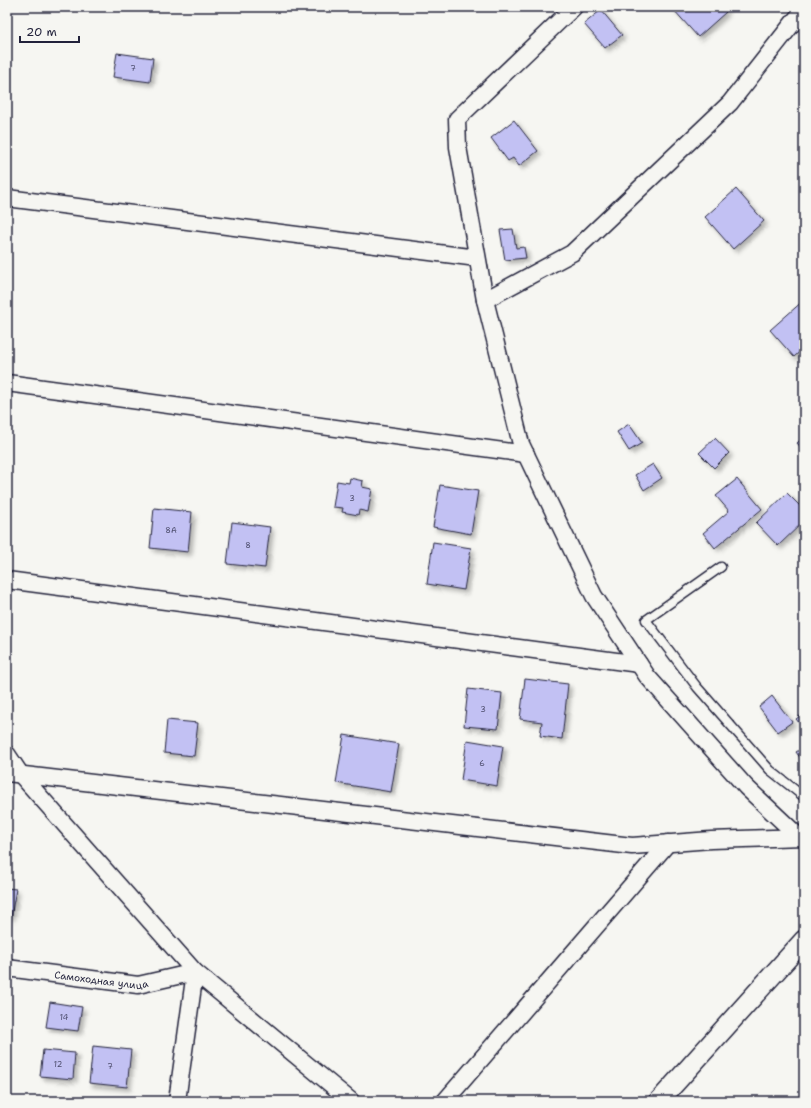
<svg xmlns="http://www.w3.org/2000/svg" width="811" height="1108" font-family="'Shantell Sans',sans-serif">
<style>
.building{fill:#c2c1f3;stroke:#22223b;filter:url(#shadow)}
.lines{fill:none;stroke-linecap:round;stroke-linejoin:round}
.service-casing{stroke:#22223b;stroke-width:11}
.minor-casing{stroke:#22223b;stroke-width:19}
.tertiary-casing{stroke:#22223b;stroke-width:22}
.service{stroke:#f6f6f2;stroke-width:8}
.minor{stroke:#f6f6f2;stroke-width:16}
.tertiary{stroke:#f6f6f2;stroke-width:19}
.labels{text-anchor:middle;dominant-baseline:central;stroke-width:3;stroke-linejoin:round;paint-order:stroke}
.number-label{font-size:8px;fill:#4a4a69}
.street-label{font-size:10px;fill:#22223b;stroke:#f6f6f2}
</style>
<defs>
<filter id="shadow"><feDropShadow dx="3.5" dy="3.5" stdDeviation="2" flood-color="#0004"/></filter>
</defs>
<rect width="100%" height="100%" fill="#f6f6f2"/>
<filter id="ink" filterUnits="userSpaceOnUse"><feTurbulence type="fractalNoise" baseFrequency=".025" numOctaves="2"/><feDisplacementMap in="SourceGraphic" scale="8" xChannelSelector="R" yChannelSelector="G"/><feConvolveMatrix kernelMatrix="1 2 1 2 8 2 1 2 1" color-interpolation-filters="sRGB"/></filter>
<g filter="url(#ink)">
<!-- building -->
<path class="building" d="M675,7h47l4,5 -28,25 -25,-28z
M601,10l21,25 -17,13 -21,-24z
M117,53l36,5 -3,24 -37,-5z
M514,120l24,31 -19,15 -6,-8 -5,3 -17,-23z
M736,189l28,32 -31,28 -28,-32z
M513,229l3,19 8,-1 2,11 -21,2 -5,-30z
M804,300v48l-10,9 -24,-27z
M629,424l13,19 -13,8 -12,-19z
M804,437v14l-7,-8z
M715,438l14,15 -15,15 -15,-15z
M653,464l9,14 -18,12 -9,-15z
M350,478l13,3 -1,6 10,2 -4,23 -9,-2 -1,5 -16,-3 1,-4 -10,-1 4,-26 12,2z
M737,479l25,30 -47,39 -12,-15 26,-22 -13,-15z
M440,485l38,6 -7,43 -38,-7z
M787,493l17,17v11l-26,25 -22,-23z
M154,508l38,4 -4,40 -38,-4z
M232,522l38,5 -5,41 -38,-4z
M433,542l38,6 -7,42 -37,-6z
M525,679l43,5 -6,55 -22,-3 2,-14 -22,-3z
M468,689l34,4 -4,36 -34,-3z
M772,696l20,26 -14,10 -19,-25z
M804,713v16l-8,-10z
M167,720l31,3 -4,33 -30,-3z
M344,735l55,9 -8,48 -55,-9z
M467,740l36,6 -6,40 -36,-6z
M804,747v16l-8,-11z
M7,888l9,1 -5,28 -4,-1z
M50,1002l32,5 -4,24 -32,-4z
M93,1046l38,4 -4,37 -38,-4z
M43,1050l32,3 -2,26 -33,-3z"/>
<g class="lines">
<defs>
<path id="service" d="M721,567l-75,53 51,67 73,83 34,27"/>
<g id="minor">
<path d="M574,7l-117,112 1,28 27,153 36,144 73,152 53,80 99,111 53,50"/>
<path d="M7,198l470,60"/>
<path d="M485,300l87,-47 158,-150 74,-94"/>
<path d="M7,383l519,71"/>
<path d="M7,580l632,84"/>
<path d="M7,754l14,21 174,197 156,129"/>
<path d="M7,773l625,73 79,-6 93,-3"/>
<path id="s1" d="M7,968l131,17 57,-13 -18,129"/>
<path d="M445,1101l223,-258"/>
</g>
<path id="tertiary" d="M659,1101l145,-161"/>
</defs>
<!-- service casing -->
<use href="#service" class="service-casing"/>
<!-- minor casing -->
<use href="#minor" class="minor-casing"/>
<!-- tertiary casing -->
<use href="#tertiary" class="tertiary-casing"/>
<!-- service -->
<use href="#service" class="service"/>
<!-- minor -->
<use href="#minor" class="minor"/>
<!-- tertiary -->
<use href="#tertiary" class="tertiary"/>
</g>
</g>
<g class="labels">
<!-- number labels -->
<g class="number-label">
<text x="133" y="68">7</text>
<text x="352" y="498">3</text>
<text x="171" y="530">8А</text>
<text x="248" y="545">8</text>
<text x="483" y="709">3</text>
<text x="482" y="763">6</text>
<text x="64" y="1017">14</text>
<text x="58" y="1064">12</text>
<text x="110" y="1066">7</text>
</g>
<!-- street labels -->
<g class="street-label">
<text stroke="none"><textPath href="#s1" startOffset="95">Самоходная улица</textPath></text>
</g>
</g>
<!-- margin -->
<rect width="811" height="1108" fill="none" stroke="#f6f6f2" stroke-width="24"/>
<rect x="12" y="12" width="787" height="1084" fill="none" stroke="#22223b" stroke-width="1.5" filter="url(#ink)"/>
<!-- scale -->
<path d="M20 36v6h59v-6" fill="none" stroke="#22223b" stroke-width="2"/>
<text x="26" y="36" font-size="12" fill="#22223b" stroke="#f6f6f2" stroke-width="3" paint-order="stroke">20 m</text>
</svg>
